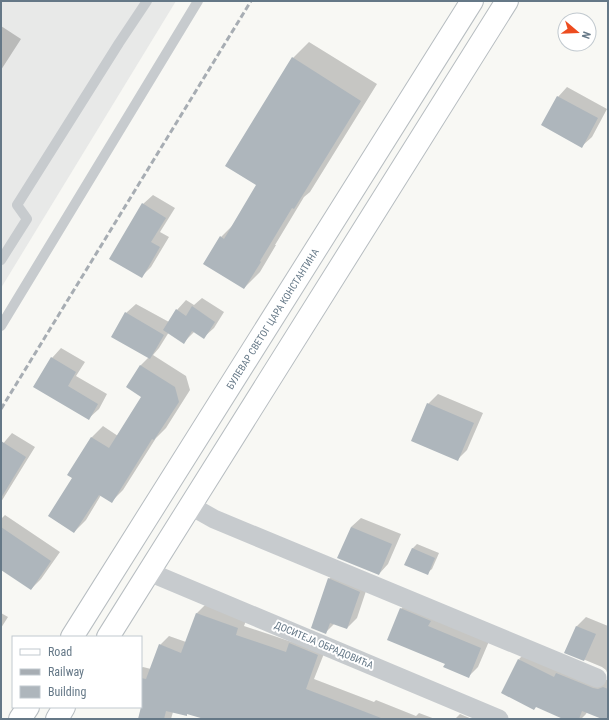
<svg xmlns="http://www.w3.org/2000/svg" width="609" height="720" font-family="'Roboto Condensed',sans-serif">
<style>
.built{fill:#e8e9e8}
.shadow{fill:#0003}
.building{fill:#aeb6bc}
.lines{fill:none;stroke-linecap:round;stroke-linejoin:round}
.secondary-casing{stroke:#b7bdc1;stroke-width:24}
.service{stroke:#c7cbce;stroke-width:10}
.minor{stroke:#c7cbce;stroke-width:19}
.secondary{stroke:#fff;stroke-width:22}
.rail{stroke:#a7adb3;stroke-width:3;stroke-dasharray:6 3;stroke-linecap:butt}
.labels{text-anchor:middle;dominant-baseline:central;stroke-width:4;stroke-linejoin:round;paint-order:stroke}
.street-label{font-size:10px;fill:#657887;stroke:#fff}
</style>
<rect width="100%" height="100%" fill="#f8f8f4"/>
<!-- built -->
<path class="built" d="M1,1h175l-175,287z"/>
<!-- shadow -->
<path class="shadow" d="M1,26l20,13 -20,31z
M309,42l68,42 -67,108 -6,5 -29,48h1l-16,27 -16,16 -23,-51 13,-13 24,-39 35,-127z
M567,87l40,22 -15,28 -10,9 -24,-49z
M153,195l22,13 -15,24 9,5 -18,30 -10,10 2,-73z
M202,298l22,14 -10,16 -10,9 -9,-6 -11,11 -15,-10 -10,16 -6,7 33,21 4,14 -24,38 -10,10 -33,52 -12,12 -10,-7 -15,25 -12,12 -1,-54 -5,-3 24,-38 11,-11 15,10 25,-39 -16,-10 14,-22 8,-8 -23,-44 10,-9 33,18 8,-12 9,-10 8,5z
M61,348l24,14 -9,14 31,18 -8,15 -10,9 -54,-32 17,-28z
M438,394l45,19 -16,37 -10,10 -29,-56z
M12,433l23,14 -34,55v-56z
M5,515l55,37 -19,27 -10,10 -30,-21v-49z
M361,518l40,16 -13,30 -9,10 -28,-47z
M417,544l22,9 -7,16 -5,4 -15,-24z
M338,569l31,13 -12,36 -10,10 -12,-5 -10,10 4,-54z
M410,599l80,40 -12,28 -10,10 -22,-14 -45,-54z
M206,604l41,14 -3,8 48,16 35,4 -13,33 60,23 2,-2 40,16 3,-3 16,6h-227l-20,-6 -2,2 -13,-3 -2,7h-32l4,-16 -2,-1v-34l2,-1 8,2 9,-24 9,-9 17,6 11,-29z
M1,613l7,4 -7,11z
M586,617l22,9v49l-2,-5 -4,-3 -36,-15 11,-26z
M528,650l74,29 6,1v39h-3l-18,-7 -1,2 -5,5h-15l-47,-60z
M460,714l12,5h-17z"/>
<!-- building -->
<path class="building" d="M292,57l69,44 -67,108 -2,-1 -32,53 1,1 -17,27 -41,-25 17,-28 4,3 32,-54 -31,-19z
M557,96l41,22 -16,30 -41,-23z
M142,203l24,15 -15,24 9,5 -18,31 -33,-19z
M192,306l23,16 -11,17 -12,-8 -8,13 -21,-14 13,-21 10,7z
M125,312l39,23 -14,24 -39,-22z
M51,357l25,15 -8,14 30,18 -9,16 -56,-33z
M140,365l35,22 4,15 -25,38 -2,-1 -40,64 -13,-8 -25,38 -26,-17 24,-38 -5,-3 24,-38 18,11 32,-51 -15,-10z
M427,403l47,20 -16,38 -47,-20z
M1,441l25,16 -25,41z
M1,527l50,34 -20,29 -30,-20z
M351,527l41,17 -13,31 -42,-17z
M412,548l23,10 -7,17 -24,-10z
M328,578l32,14 -13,37 -17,-6 -4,11 -15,-6z
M400,608l31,13 -3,5 53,22 -12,30 -26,-11 2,-3 -58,-24z
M196,613l42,15 -2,7 50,17 3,-9 29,12 -12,34 75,29 -1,1h-176l-17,-5v2l-21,-5 -2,8h-26l3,-12v-29l5,1 13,-35 22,9z
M576,626l20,8 -12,27 -20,-8z
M518,659l36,18 2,-4 37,15 5,1 5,-2 5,2v30h-6l-20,-8 -3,8h-16l-27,-12 -2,3 -33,-17z"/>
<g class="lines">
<defs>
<g id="secondary">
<path id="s1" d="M72,637l400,-636"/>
<path d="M108,637l399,-636"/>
<path d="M20,719l8,-12"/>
<path d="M57,719l7,-12"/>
</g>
</defs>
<!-- secondary casing -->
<use href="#secondary" class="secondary-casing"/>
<!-- service -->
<path class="service" d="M1,260l26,-41 -10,-14 102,-162 28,-42
M1,326l197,-325"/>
<!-- minor -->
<path class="minor" d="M191,506l23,13 383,159
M149,572l350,147"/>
<!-- secondary -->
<use href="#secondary" class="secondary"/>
<!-- rail -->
<path class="rail" d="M1,409l250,-408"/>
</g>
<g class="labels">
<!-- street labels -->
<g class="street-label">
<text stroke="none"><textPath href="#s1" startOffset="376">БУЛЕВАР СВЕТОГ ЦАРА КОНСТАНТИНА</textPath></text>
<text transform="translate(324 645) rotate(23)">ДОСИТЕЈА ОБРАДОВИЋА</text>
</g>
</g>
<!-- border -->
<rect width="609" height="720" fill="none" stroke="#657887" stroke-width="4"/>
<!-- legend -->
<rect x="12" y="636" width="130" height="72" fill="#ffffff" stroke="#c1c9cf"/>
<rect x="20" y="649" width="20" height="6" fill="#ffffff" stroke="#c1c9cf"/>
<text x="48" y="656" font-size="12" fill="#657887">Road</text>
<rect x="20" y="669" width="20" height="6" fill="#a7adb3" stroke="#c1c9cf"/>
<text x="48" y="676" font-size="12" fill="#657887">Railway</text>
<rect x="20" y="686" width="20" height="12" fill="#aeb6bc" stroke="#c1c9cf"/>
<text x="48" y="696" font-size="12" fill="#657887">Building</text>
<!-- north arrow -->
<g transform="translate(577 32) rotate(109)"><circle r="19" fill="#ffffff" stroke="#c1c9cf"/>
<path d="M0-3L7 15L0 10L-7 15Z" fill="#ed4c1f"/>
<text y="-6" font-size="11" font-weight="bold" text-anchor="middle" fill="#657887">N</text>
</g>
</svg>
